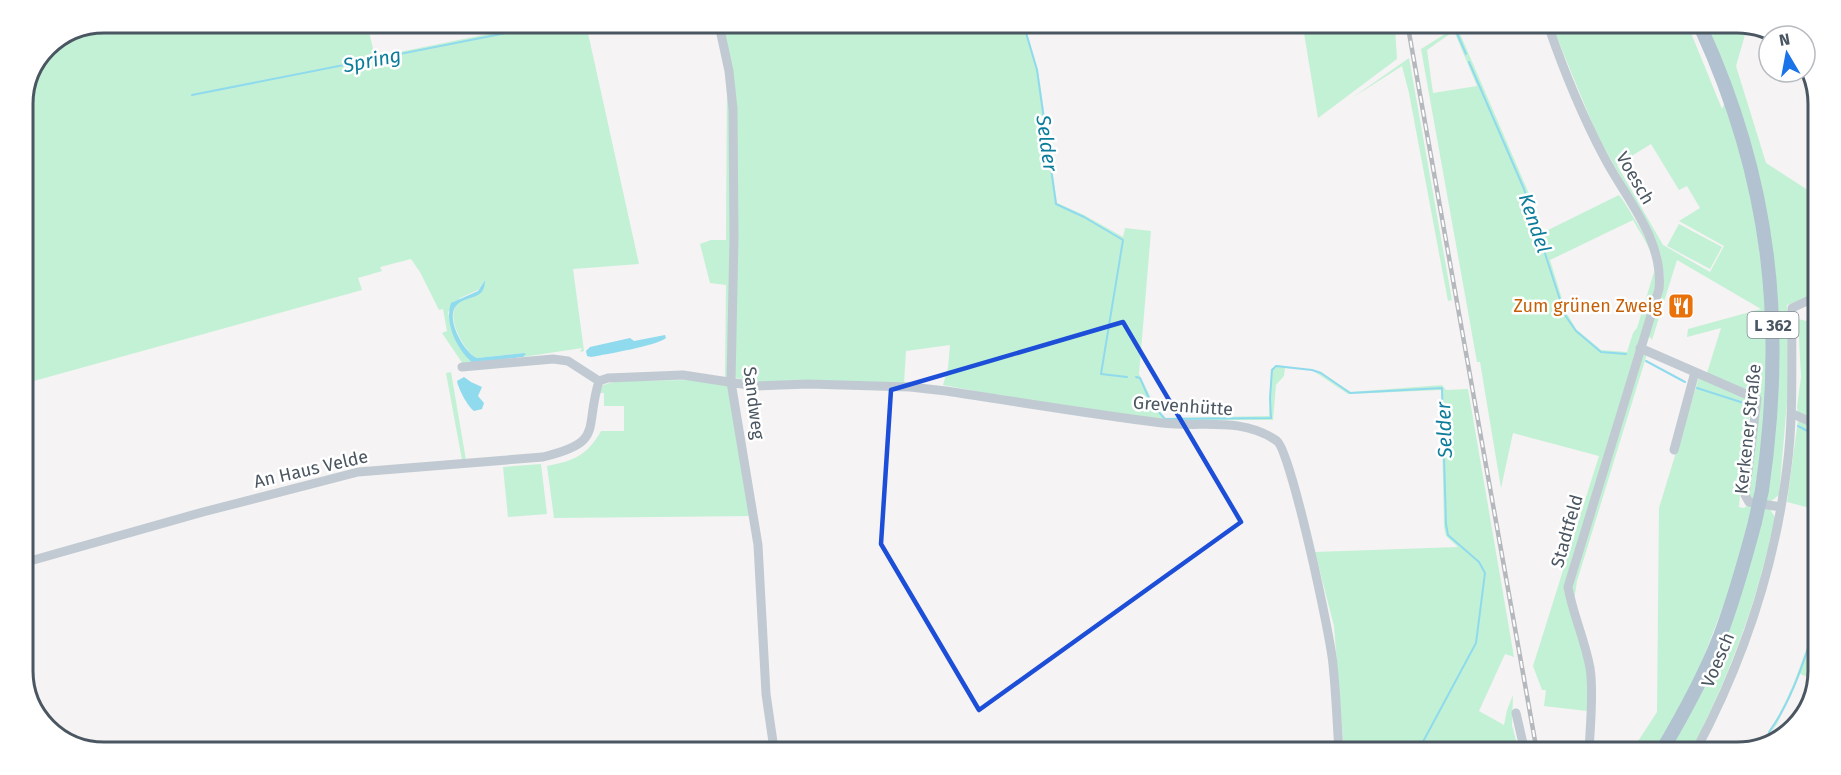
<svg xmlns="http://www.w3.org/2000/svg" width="1841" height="775" font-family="'Fira Sans',sans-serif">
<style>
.green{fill:#c3f1d5;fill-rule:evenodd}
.water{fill:#90daee}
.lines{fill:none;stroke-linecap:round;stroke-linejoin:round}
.stream{stroke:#90daee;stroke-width:2}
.street{stroke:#c1cad2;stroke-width:9}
.primary{stroke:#b3c2d1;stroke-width:14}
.rail-casing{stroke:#b5b8bd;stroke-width:4.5}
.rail{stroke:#fff;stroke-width:2;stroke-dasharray:7;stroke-linecap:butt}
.primary-bridge{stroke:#b3c2d1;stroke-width:14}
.marked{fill:none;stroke:#1d4ed8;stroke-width:4.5;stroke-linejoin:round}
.labels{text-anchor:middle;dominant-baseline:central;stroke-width:5;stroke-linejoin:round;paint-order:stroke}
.shield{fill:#fff;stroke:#808990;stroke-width:1.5}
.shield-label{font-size:16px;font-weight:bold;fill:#4a5661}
.street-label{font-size:18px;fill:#4a5661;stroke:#fff}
.food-label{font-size:18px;fill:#c56008;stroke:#fff;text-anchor:end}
.water-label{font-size:20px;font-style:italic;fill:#0c7c9b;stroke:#fff}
.rim{fill:none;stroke:#4a5661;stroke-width:3}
</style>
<rect width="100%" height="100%" fill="#f5f3f3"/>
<!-- green -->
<path class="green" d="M104,23h263l8,34 162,-33h49l53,240 -66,5 11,82 -4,1 2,-4 -59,9 2,-2 -1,-2 -47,5c-12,-5 -31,-40 -21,-52 10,-13 27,-4 29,-26l-7,10 -18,8 -12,14c4,21 12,34 25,51l-10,1 -21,-31 5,-2 -4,-22 -4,1 -19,-38 -9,-13 -31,8 2,4 -24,7 4,12 -339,94v-270h4l-3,-17 23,-51z
M721,25l304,1 13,44 19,133 27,12 39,22 2,-9 26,3 -12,143 18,36 8,8 104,-2 2,-47 6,-4 41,6 33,21 91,-7 4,5 22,-1 46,268 -9,-3 -26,57 25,14 3,-15 6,-15 -1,30 7,27 -175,-1 -10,-125 -19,-74 143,-5 -12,-11 -2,-9 -3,-137 -93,4 -36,-24 -27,-2 -1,8 -8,9 -3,35h-105l-115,-15 -110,-20 5,-17 2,-23 -44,6 -2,32 -152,-1 -18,-5 3,-192z
M1303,27h92l2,32 -79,59z
M1553,28h136l33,81 4,-9 26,98 16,115 -4,115 -11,76 -21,79 -31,81 -26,53 -19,35h-25l26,-40 2,-204 40,-131 53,23 -10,69 -3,38 5,1 7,-5 1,-5 -5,-7 13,-80v-14l-53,-24 14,-45 -34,9 1,-8 73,-20 -84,-49 -25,80 -4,-5 14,-47 2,-12 -4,-23 -9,-22 -54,-96zM1651,144l28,46 8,-4 13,22 -21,13 45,25 -14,26 -47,-27 -46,-80z
M1709,28h14l9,6 9,-6h6l-11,38 30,97 51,33 -1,98 -29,11 1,85 -9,105 -9,7 -2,4 7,11c-17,84 -46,159 -84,235h-25l74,-164 38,-238 -47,-265z
M1453,29h5l72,167 12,37 77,-38c5,6 9,13 13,20 17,26 24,42 23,73l-88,289 20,95v39l-43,-5 2,-16h-4l-9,-24 66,-210 -86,-23 -12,55 -21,-126h-3l-56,-313zM1454,31l23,55 -44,7 -6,-43zM1633,220c9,16 22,33 21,52l-17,56 -4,5 -6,19 -26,-2 -25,-21 -10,-17 -16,-52z
M1409,58l43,242 -4,1 -39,-208 -7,-27 -50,32z
M727,81l5,58 -3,237 -4,2 1,-93 -16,-2 -10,-39 11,-4h15z
M1679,224l43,23 -12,22 -43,-23z
M1798,319l18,4 -1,97 -17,-7 -1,-6 4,-30z
M1647,354l-70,227 -3,20 -3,-9 70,-237z
M451,372l15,88h-4l-16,-87z
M688,380l40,5 25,131 -199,2 -7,-52c26,-5 40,-10 54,-35h23v-25h-20v-13h-5l4,-8 14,-4z
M1798,420l17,8 -1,81 -27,-7z
M541,464l6,50 -39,3 -5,-50z
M1813,630v49l-13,-5 -23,50 -7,9 -2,-1c21,-30 33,-68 45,-102z"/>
<!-- water -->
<path class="water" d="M485,280c0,22 -19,14 -29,26 -11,12 8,47 21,52l47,-5 2,1 -3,3 -50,6c-16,-13 -29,-40 -22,-60l27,-12z
M665,335l1,3c-10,8 -59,16 -75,19l-4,-1 -1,-5 4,-4 40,-9 4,3z
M464,377l7,5 11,5 -4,9 6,7 -2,6 -8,2c-6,-4 -16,-23 -17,-30z"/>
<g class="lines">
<!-- stream -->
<path class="stream" d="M1024,26l13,44 19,134 28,13 39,23 -22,134 26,3
M1456,31l10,23
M1469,62l55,127 41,126 11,16 25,21 25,2
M192,95l360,-71
M1646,361l39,21
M1136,377l4,1 11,25 14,16 106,-1 -1,-20 2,-28 4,-4 36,4 9,3 29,20 92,-5 4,136 2,11 31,27 6,11 -9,70 -58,108
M1697,388l53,17
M1798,426l17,9
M1769,732c21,-28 33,-66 44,-98"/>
<!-- street -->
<path class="street" d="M719,25l10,46 4,38 1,130 -3,143 27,163 8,149 8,55
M1549,28c15,43 33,87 54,127 22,43 61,84 56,134l-91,298c5,28 17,53 22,81 4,24 0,59 -1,84
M1640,348l117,51 -12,96 4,7 32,5
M462,367l91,-8 15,2 31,20
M1791,413l24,11
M1674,450l21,-78
M23,563l180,-51 155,-40 185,-15c62,-15 41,-27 56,-76l9,-3 75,-3 72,11 53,-2 102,3 36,4c72,11 144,23 216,32 40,5 79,-7 115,18 14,11 54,196 56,224 3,28 4,57 6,86
M1516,713l9,39
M1695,752c47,-88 80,-186 92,-285 7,-52 4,-107 5,-159l24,-11"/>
<!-- primary -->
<path class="primary" d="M1701,28c70,153 85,297 61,462
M1661,752c22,-37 43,-75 59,-116 14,-37 25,-76 35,-114"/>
<defs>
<path id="rail" d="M1408,27l129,725"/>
</defs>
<!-- rail casing -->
<use href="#rail" class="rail-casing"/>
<!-- rail -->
<use href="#rail" class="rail"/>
<!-- primary-bridge -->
<path class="primary-bridge" d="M1755,522l7,-32"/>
</g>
<!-- marked area -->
<path class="marked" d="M1123,322l118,200 -262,188 -98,-166 10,-154z"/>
<!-- icons -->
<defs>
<symbol id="restaurant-square" viewBox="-11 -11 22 22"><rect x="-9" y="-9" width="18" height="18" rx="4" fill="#e8710a" stroke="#fff"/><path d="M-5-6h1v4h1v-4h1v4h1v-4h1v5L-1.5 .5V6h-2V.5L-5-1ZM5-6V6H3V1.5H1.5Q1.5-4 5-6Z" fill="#fff"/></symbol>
</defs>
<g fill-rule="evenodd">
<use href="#restaurant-square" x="1666" y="291" width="30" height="30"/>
</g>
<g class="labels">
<!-- shield labels -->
<rect class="shield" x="1747.5" y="312" width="51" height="26" rx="4.5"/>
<g class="shield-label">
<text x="1773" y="325">L 362</text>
</g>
<!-- street labels -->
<g class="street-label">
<text transform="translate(1635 178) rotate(60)">Voesch</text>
<text transform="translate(754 403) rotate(83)">Sandweg</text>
<text transform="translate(1183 406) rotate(4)">Grevenhütte</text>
<text transform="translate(1748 429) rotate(-84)">Kerkener Straße</text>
<text transform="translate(311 469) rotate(-13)">An Haus Velde</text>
<text transform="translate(1567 531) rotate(-74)">Stadtfeld</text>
<text transform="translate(1718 660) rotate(-67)">Voesch</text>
</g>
<!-- food labels -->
<g class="food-label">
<text x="1662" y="306">Zum grünen Zweig</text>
</g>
<!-- water labels -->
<g class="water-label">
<text transform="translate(372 60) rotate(-11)">Spring</text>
<text transform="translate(1047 143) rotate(82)">Selder</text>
<text transform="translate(1535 223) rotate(71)">Kendel</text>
<text transform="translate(1444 430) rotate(-92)">Selder</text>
</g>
</g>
<!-- crop -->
<path d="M0 0H1841V775H0ZM104 33H1737A71 71 0 0 1 1808 104V671A71 71 0 0 1 1737 742H104A71 71 0 0 1 33 671V104A71 71 0 0 1 104 33Z" fill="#fff" fill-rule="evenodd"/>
<path class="rim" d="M104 33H1737A71 71 0 0 1 1808 104V671A71 71 0 0 1 1737 742H104A71 71 0 0 1 33 671V104A71 71 0 0 1 104 33Z"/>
<!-- north arrow -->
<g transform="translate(1787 54) rotate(350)"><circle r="28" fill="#ffffff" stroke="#b7bbc0" stroke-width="1.5"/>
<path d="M0-4.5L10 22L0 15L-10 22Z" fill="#1a73e8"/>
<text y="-9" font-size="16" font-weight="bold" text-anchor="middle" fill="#4a5661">N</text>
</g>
</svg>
